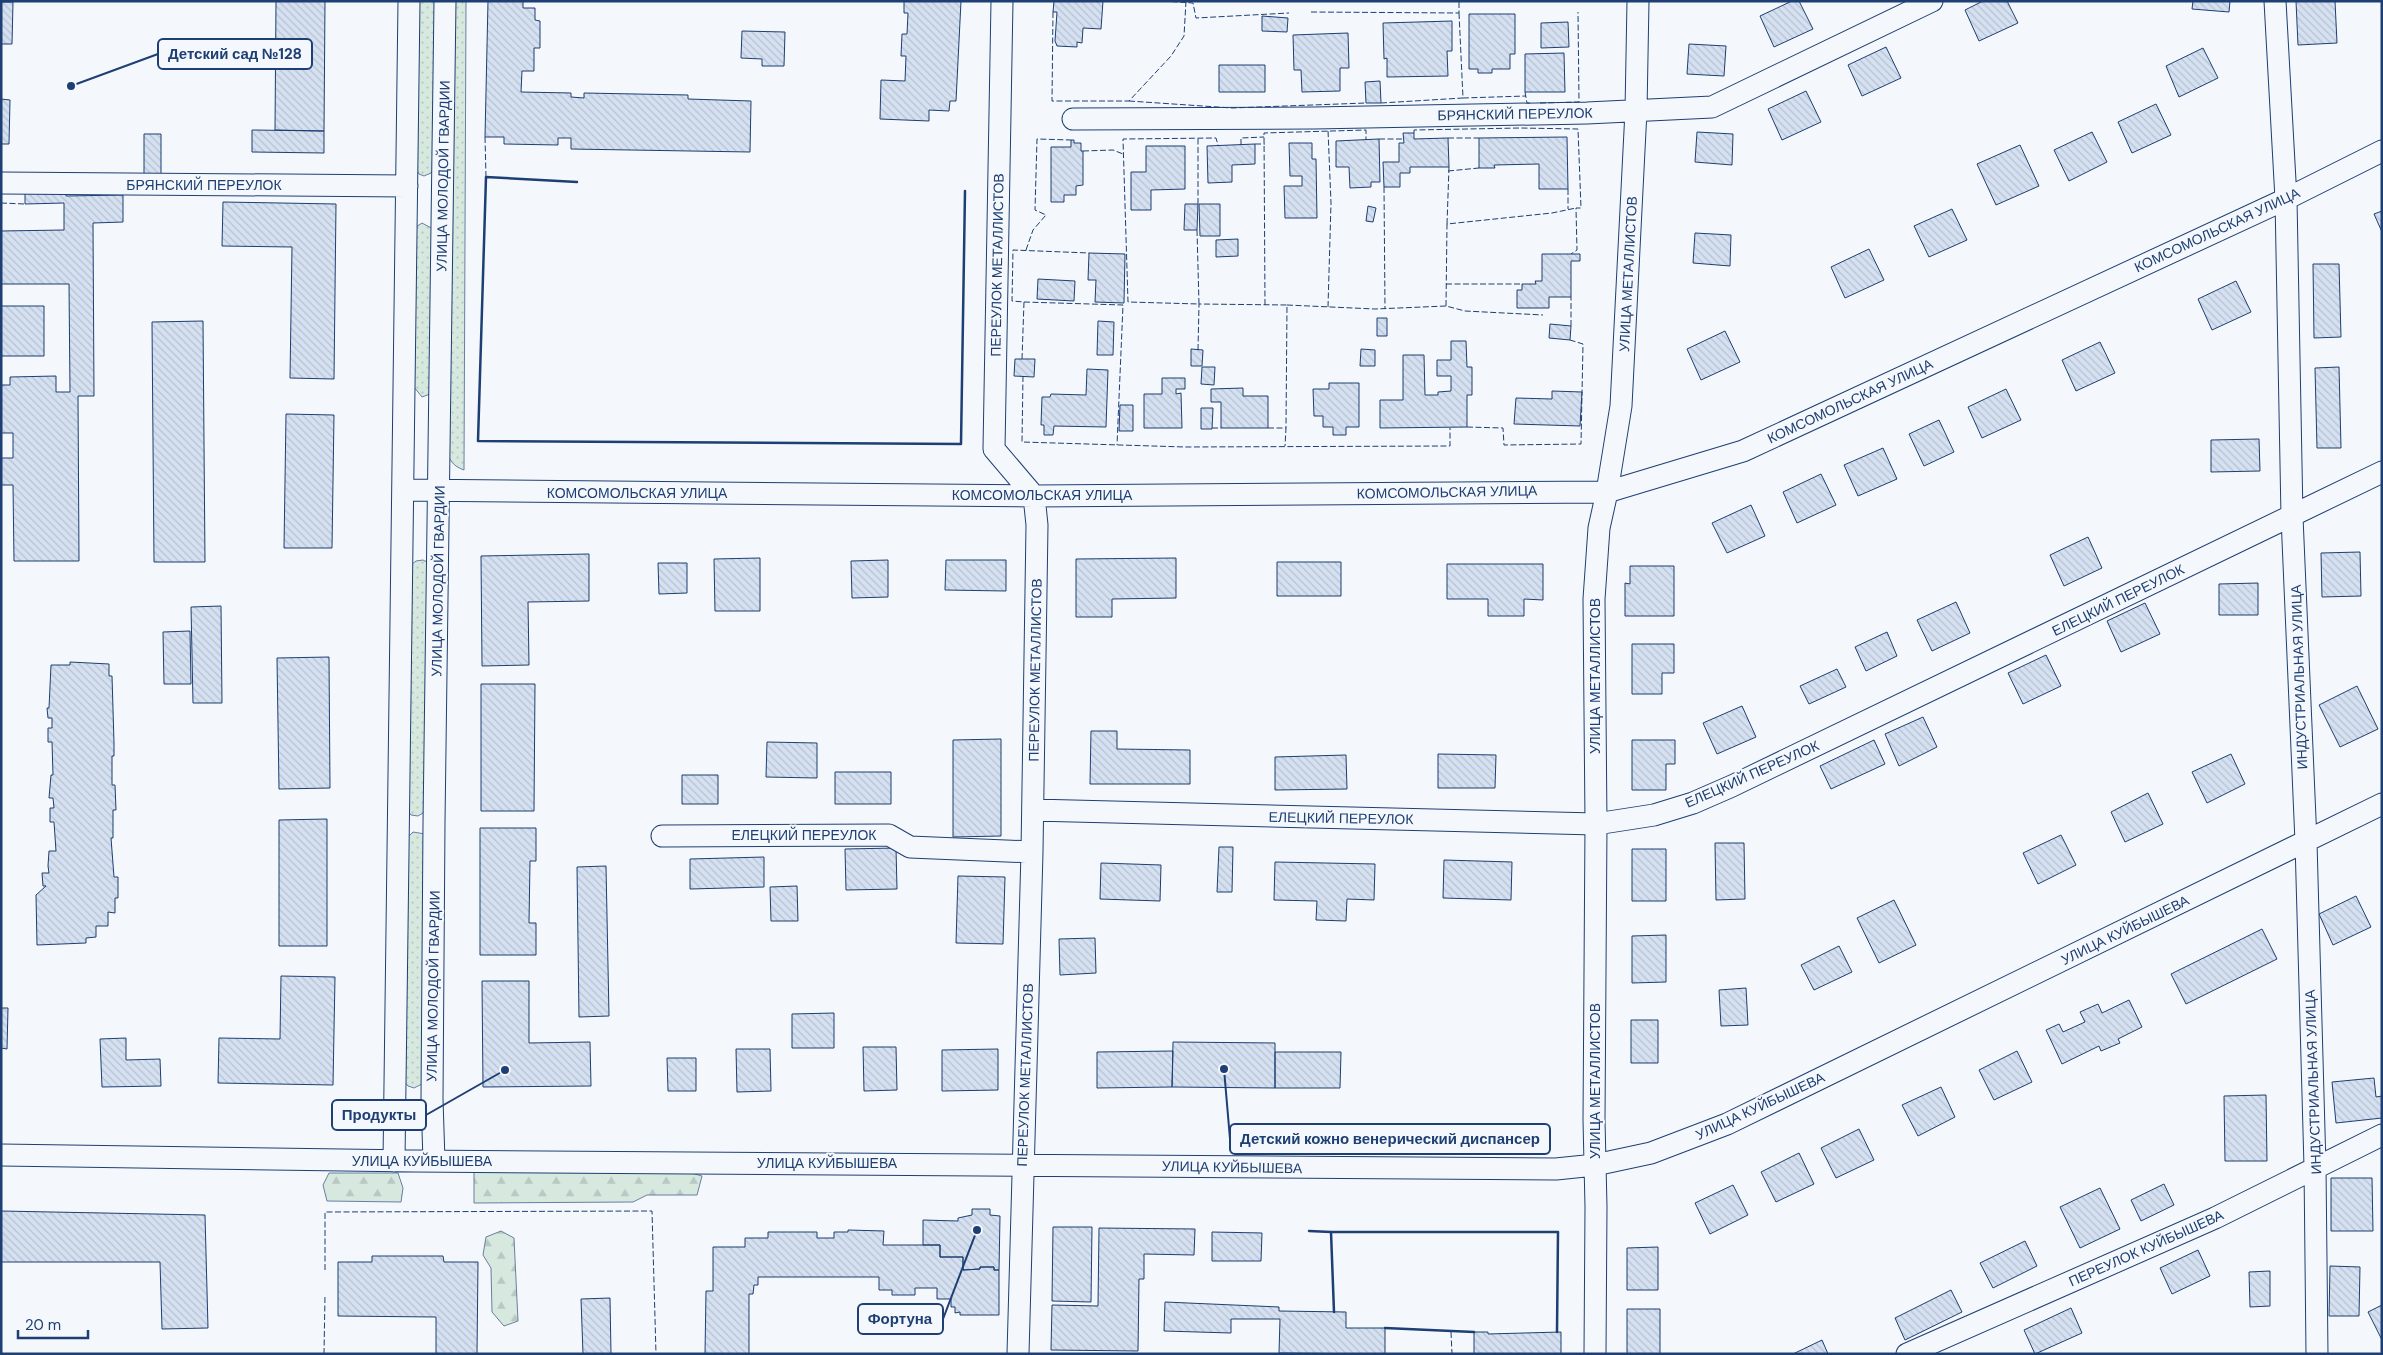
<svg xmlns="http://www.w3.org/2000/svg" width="2383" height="1355" font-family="'DM Sans',sans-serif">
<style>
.grass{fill:url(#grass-dots);stroke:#687fa3}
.forest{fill:url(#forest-firs);stroke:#687fa3}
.building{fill:url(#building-back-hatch);stroke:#1d3f73}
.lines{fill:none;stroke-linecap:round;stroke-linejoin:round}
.street-casing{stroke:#1d3f73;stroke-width:23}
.street{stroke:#f4f7fb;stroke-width:21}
.fence{stroke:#1d3f73;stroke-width:1;stroke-dasharray:6 2.5;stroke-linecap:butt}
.wall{stroke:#1d3f73;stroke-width:2.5}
.labels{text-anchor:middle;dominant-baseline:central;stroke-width:4;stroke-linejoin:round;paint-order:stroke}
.street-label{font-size:14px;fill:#1d3f73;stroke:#f4f7fb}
.leader{fill:none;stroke:#1d3f73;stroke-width:2}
.callout-dot{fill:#1d3f73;stroke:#f4f7fb;stroke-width:2}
.callout{fill:#f4f7fb;stroke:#1d3f73;stroke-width:2}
.callout-label{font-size:15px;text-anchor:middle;font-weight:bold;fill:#1d3f73}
</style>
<defs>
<pattern id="grass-dots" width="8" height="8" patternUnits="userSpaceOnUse" patternTransform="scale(1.25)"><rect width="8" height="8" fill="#d7e8df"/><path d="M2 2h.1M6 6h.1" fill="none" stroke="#b8c8c3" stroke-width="1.8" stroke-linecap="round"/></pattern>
<pattern id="forest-firs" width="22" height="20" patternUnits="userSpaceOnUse" patternTransform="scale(1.25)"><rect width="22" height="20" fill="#d7e8df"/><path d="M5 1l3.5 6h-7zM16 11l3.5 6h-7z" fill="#b8c8c3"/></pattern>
<pattern id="building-back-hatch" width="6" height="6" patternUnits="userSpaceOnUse" patternTransform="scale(1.25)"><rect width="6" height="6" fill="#d5e0f0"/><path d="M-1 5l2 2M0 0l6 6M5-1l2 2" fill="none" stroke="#b6c1d1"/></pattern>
</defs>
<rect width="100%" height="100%" fill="#f4f7fb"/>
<!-- grass -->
<path class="grass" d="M418,1h20l-2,164 -5,8 -7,3 -5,-2 -3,-6z
M450,1h16l-2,469c-11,-4 -14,-9 -18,-20z
M422,223l11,6 -3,165 -8,3 -8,-10 2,-160z
M423,560l4,2 1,248 -10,6 -7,-1 -4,-5 4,-245 5,-4z
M413,832l12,2 -1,249 -10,5 -6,-2 -4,-5 4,-244z"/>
<!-- forest -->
<path class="forest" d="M474,1171h210l18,5 -5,19h-50l-14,7 -159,1z
M329,1173h69l5,15 -2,14 -74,-1 -4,-16z
M501,1231l13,7 4,83 -14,5 -12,-14 -1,-44 -8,-13 3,-18z"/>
<!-- building -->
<path class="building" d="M276,1h49l-1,130 -49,-1z
M488,1h35v7h12v12l5,1v27h-6v23h-12l-1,21 50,1v4l13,1v-5l104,2v4l63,2 -1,51 -179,-3v-11h-13v7l-54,-1v-7h-19z
M904,1h57l-5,100h-6l-1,10 -20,-1v11l-49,-2 1,-39 24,1 1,-25h-5l1,-22h5l1,-21h-4z
M1054,1h49l-2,28 -18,-1 -1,15 -5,-1v5l-20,-1 -2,-5 2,-29h-4z
M1792,1h7l14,28 -39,18 -14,-31z
M1983,1h24l11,22 -39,18 -14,-31z
M2193,1h37l-1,11 -37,-3z
M2296,1h39l2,42 -39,2z
M1,2h12l-1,42h-11z
M1469,14h46v40h-5v15h-18v4h-14v-4h-9z
M1262,16l26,2 -1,14 -25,-1z
M1452,21v30h-5l1,25 -61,1v-19l-3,1 -1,-36z
M1568,22l1,25 -28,1v-25z
M742,31l43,1 -1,34h-22v-7l-21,-1z
M1348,33l1,35h-9v23l-38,1 -1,-22h-7l-1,-35z
M1689,44l37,2 -2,30 -37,-2z
M1886,47l15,31 -39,18 -14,-31z
M2203,48l15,30 -39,19 -13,-31z
M1564,53l1,39h-40v-38z
M1219,65h46v27h-46z
M1380,81l1,22h-15l-1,-21z
M1806,91l15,31 -39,18 -14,-31z
M1,99l9,1 -1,44h-8z
M2156,104l15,31 -39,18 -14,-31z
M252,130l72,1v22l-72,-1z
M1697,132l36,2 -1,31 -37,-3z
M2092,132l15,30 -38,19 -15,-31z
M1403,133h11v6l34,-1 1,29h-39v6h-10v14h-16l-1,-25h16v-19h5z
M144,134h17v40l-17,1z
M1567,137l1,52h-29v-25l-45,1 1,3h-16v-30z
M1379,139l1,43h-9v5l-21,1 -1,-21h-13v-26z
M1071,140h3v3h7v8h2v34l-7,1v9h-12v7h-13v-55h20z
M1289,143h23v16h4l1,59h-32l-1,-32h18v-10h-12z
M1255,144v20l-23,1v17l-24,1 -1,-37z
M2020,145l19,41 -43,19 -19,-41z
M1146,146h39v43l-34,1v20h-20v-38h15z
M25,189h41v7l57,-1v27l-30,1 1,173h-16l1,165h-65l-1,-76h-12v-27h12v-25h-12v-48h9v-8l46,-1v16h14l-1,-108h-68v-53l63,-1v-27l-39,1z
M223,202l113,2 -2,175 -44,-1 2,-131 -70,-1z
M1185,204h13l-1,26h-13z
M1199,204h21v32h-20z
M1368,206l8,2 -3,14 -7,-1z
M1952,209l15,31 -38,17 -15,-31z
M2382,211v21l-8,-18z
M1695,233l36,2 -1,31 -37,-3z
M1238,239v17l-22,1v-17z
M1869,249l15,31 -39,18 -14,-31z
M1089,253l36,1 -1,49 -29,-1 1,-22h-8z
M1542,254h38v7h-9v36h-22v11h-32v-18h5v-6h14l-1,-3h7z
M2313,264h26l2,73 -27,1z
M1038,279l37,2 -1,20 -37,-2z
M2236,281l15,31 -39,18 -14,-31z
M1,306h43v50h-43z
M1377,318h10v18h-10z
M203,321l2,241h-51l-2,-240z
M1098,321l16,1 -1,33h-16z
M1550,324l21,2 -1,14 -21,-2z
M1725,331l15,31 -39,18 -14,-31z
M1451,341h15l1,26h5v28h-5v32l-87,1v-28h23v-45h21l1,40h13v-3l13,-1v-15h-14v-16h14z
M2100,342l15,31 -39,18 -14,-31z
M1191,349l12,1 -1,16h-11z
M1361,349l14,1v16h-15z
M1015,359h20l-1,18 -20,-1z
M1202,367h13l-1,18 -13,-1z
M2339,367l2,81h-24l-2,-80z
M1087,369l21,1 -2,57 -52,-1 -1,9h-9v-10h-3l1,-28h8l1,-3 35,1z
M1162,378h23v11h-9v5l5,-1 1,35h-38v-34h18z
M1329,383h30v44h-13v8h-13v-8h-10v-11h-9l-1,-27h16z
M1243,388v8h25v32h-47v-26h-10v-13z
M2006,389l15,31 -39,18 -14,-31z
M1552,391l30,1 -2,34 -66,-2 2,-26 36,1z
M1120,405h13v26h-14z
M1201,408h12l-1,21h-11z
M286,414l48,1 -2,133h-48z
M1939,420l15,32 -30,14 -15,-32z
M2259,439l1,32 -49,1v-32z
M1883,448l14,31 -39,17 -14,-31z
M1821,474l15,31 -39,18 -14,-31z
M1751,505l14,31 -38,17 -15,-30z
M2088,537l14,31 -38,18 -14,-31z
M2360,552l1,44 -39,1 -1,-44z
M589,554v47l-61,1 1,63 -47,1 -1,-110z
M760,558v53h-45l-1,-52z
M1176,558v40l-64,1v18h-36v-58z
M888,560v37l-36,1 -1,-37z
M946,560h60v31l-61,-1z
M1277,562h64v34h-64z
M658,563h29v30l-28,1z
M1447,564h96v36l-19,-1v17h-36v-17h-41z
M1630,566h44v50h-49v-33l5,1z
M2258,583v32h-39v-31z
M1956,602l14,31 -38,18 -15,-31z
M2145,603l15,31 -39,18 -14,-31z
M221,606l1,97h-29l-2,-96z
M190,631l1,53h-27l-1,-52z
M1887,632l10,24 -31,15 -11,-24z
M1632,644h42v29h-12v21h-30z
M2046,655l15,31 -38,18 -15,-31z
M329,657l1,131 -51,1 -2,-131z
M70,662l39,2v12h3l2,67v13h-2v29h3l1,25h-3v28h-2l3,39h4v21h-3v15l-7,-1v14h-12v11l-10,1v5l-49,2 -1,-50 10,-9h-3l-1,-13h7l-1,-7 1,-15h7l-2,-29h-4v-14h4l-1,-10h-4l2,-23h2l-1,-33h-4v-14h4v-10h-4l-1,-10h2l2,-43h19z
M1837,669l9,18 -37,17 -9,-18z
M481,684h54l-1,127h-53z
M2357,686l21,43 -38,18 -21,-42z
M1742,706l14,31 -39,17 -14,-31z
M1923,717l14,30 -38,19 -14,-32z
M1091,731h26v18l73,1v34h-100z
M1001,739v97l-48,1v-97z
M1632,740h43v24h-9v26h-34z
M1874,740l11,24 -54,25 -11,-23z
M767,742l50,1v35l-51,-1z
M1438,754l58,1 -1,33h-57z
M2231,754l14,30 -38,19 -15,-31z
M1346,755l1,34 -72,1v-33z
M835,772h56v32h-56z
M682,775h36v29h-36z
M2148,793l15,31 -38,18 -14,-30z
M327,819v127h-48v-126z
M480,828h56v33h-6l-1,62h7v32h-56z
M2061,835l15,30 -38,19 -15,-31z
M1715,843h29l1,56 -29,1z
M1219,847h14l-1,45h-15z
M896,848l1,41 -51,1 -1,-41z
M1632,849h34v52h-34z
M764,857v30l-74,2v-30z
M1444,860l68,2 -1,38 -68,-2z
M1275,862l100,2 -1,36 -27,-1 -1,22 -30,-1 1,-19 -43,-1z
M1101,863l60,2 -1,36 -60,-2z
M606,866l3,150 -30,1 -2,-150z
M958,876l47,1 -2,67 -47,-1z
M797,886l1,35h-27l-1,-34z
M2356,896l15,31 -38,18 -14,-31z
M1894,900l22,45 -37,18 -22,-45z
M2262,929l15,30 -91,45 -15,-30z
M1666,935v47l-34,1v-47z
M1095,938l1,35 -36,2 -1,-36z
M1839,946l13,26 -38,18 -13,-25z
M281,976l54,1 -2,108 -115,-2 1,-45 61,1z
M482,981h47v62l61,-1 1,44 -108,1z
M1746,988l2,37 -27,1 -2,-36z
M2129,1000l13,27 -24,12 2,4 -19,8 -2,-5 -37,18 -16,-34 13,-6 4,8 22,-10 -5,-10 18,-8 4,9z
M1,1008h7l-1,41 -6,-1z
M834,1013v35h-42v-34z
M1631,1020h27v43h-27z
M126,1038v22l34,-1 1,27 -59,1 -2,-48z
M1173,1042l102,1v45l-103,-1z
M863,1047h33l1,43 -33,1z
M736,1049h34l1,42 -34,1z
M998,1049v41l-56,1v-41z
M1173,1051l-1,36 -75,1v-36z
M2017,1051l15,31 -38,18 -15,-30z
M1275,1052h66l-1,36h-65z
M667,1058h29v33h-28z
M2374,1078l2,19 6,-1v22l-46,5 -4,-41z
M1941,1087l14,30 -37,19 -16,-31z
M2266,1095l1,66h-42l-1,-65z
M1859,1129l15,31 -38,18 -15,-30z
M1799,1153l15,31 -38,18 -15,-30z
M2331,1178h41l1,53h-42z
M2164,1184l10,21 -33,16 -10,-21z
M1733,1185l15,30 -38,19 -15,-31z
M2100,1188l20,41 -40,19 -20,-41z
M972,1209h18v6l10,1 -1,54h-5v-3h-14v2l-17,1v-13h-23v-12h-17v-25l35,1v-3l14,-3z
M1,1211l204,4 3,113 -46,1 -2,-67h-159z
M1053,1227h39l-1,75 -39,-1z
M1099,1228l96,1 -1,26 -50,-1v25h-5l-1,72 -87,-1 1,-45 46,1z
M848,1230l36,1 -1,14h57v12h23v13l17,-1v-2h14v3h5v45h-39v-3l-5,1v-6h-4v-8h-14v-11h-22v7h-23v-5h-13v-13h-121v8h-4l-1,9h-4v60h-44l1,-63h7v-44h32v-9h23v-6h49v6h17v-6h14z
M1212,1232l50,1 -1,28h-49z
M2025,1241l12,25 -44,22 -13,-25z
M1658,1247v43h-31v-42z
M2198,1250l12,26 -38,18 -12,-26z
M372,1256h71l1,6h34l-1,92h-41v-37l-98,-1v-54h34z
M2330,1266l30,1 -1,49h-30z
M2270,1271v35l-20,1 -1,-35z
M1951,1290l11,22 -57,28 -10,-22z
M610,1298l1,56h-28l-2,-55z
M1165,1302l114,5v4l67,1v16h39v26l-106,-1 1,-34h-49v14l-67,-2z
M2382,1305v35l-14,-28z
M2071,1308l11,25 -47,21 -11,-24z
M1627,1309h33v45h-33z
M1474,1332h14v2l73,-2v22h-87z
M1822,1340l6,14h-35z"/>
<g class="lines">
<defs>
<path id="street" d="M1002,1l-8,448 40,47 3,29 -5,327 -14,502
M2275,1l11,198 6,318 14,325 9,325 2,187
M1073,119l241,-1 273,-5 125,-6 220,-106
M1,183l406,3
M403,490l631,6 573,-4 136,-41 543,-252 96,-48
M1033,810l563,14 58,-9 39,-12 39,-17 650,-314
M662,836l227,-1 21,12 122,5
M1,1155l413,6 1142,8 39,-4 56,-12 76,-29 655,-320
M394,1161l15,-1160
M434,1161l-2,-62 2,-276 11,-822
M1595,1354l1,-147 -2,-87 2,-296 -2,-225 5,-71 8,-36 14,-86 15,-295 2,-110
M1907,1354l308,-136 167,-83"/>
</defs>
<!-- street casing -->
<use href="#street" class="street-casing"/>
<!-- street -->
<use href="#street" class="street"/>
<!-- fence -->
<path class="fence" d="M1163,1l30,2 3,15 93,-5
M1053,12l-1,89h77l42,-45 13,-20 2,-35
M1311,12l148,1v-12
M1459,13l4,85 63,-2
M1525,92l2,11h3
M1129,101l103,7 134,-5
M1381,103l82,-5
M1540,103l39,-1 -1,-90
M1414,133v-3l106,-2 58,1 3,79h-5l1,42 -6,4
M485,137l1,40
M1448,138h31
M1379,139h25
M1255,144h10
M1241,145v-7l23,-1
M1083,151l30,-1 10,4
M1448,171l31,-3
M1384,187l1,122
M1568,189v20
M1,203l24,1
M1198,204v-65
M1447,224l2,-57
M1197,230l2,74 -71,-2 -5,-163 93,-1 2,7
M1026,250l7,-20 13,-15 -11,-5 2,-71 34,1
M1446,284h76
M1024,302l99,3 -6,140
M1265,305l-1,-172 102,-3v10
M1287,305l88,4 71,-3 19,5 78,4
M1446,306l1,-82 105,-11 24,-5
M1328,307l3,-104 -3,-73
M1571,326v-29
M1198,350l1,-46 88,1 -1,123
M1022,359l2,-57 -12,-1 1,-51 76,3
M1023,376l-1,66 163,5 265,-1v-18
M1467,427l36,1 1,17 77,-1 2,-100 -13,-4
M1212,428h9
M1268,428h18l-1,18
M325,1270v-58l327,-1 4,143
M1451,1332l1,22
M324,1354l1,-59"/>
<!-- wall -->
<path class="wall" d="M577,182l-91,-5 -8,264 483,3 4,-253
M1309,1231l22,1
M1334,1312l-3,-80h227l-1,100
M1385,1328l89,4"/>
</g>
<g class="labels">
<!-- street labels -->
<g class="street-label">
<text transform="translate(1515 114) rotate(-1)">БРЯНСКИЙ ПЕРЕУЛОК</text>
<text transform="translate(443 176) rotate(-89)">УЛИЦА МОЛОДОЙ ГВАРДИИ</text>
<text x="204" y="185">БРЯНСКИЙ ПЕРЕУЛОК</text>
<text transform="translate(2217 230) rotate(-25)">КОМСОМОЛЬСКАЯ УЛИЦА</text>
<text transform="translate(997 265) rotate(-89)">ПЕРЕУЛОК МЕТАЛЛИСТОВ</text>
<text transform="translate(1628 274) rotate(-87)">УЛИЦА МЕТАЛЛИСТОВ</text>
<text transform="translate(1850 401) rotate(-25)">КОМСОМОЛЬСКАЯ УЛИЦА</text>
<text transform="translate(1447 492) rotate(-1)">КОМСОМОЛЬСКАЯ УЛИЦА</text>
<text x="637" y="493">КОМСОМОЛЬСКАЯ УЛИЦА</text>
<text x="1042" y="495">КОМСОМОЛЬСКАЯ УЛИЦА</text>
<text transform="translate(438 581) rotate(-89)">УЛИЦА МОЛОДОЙ ГВАРДИИ</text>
<text transform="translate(2118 600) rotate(-26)">ЕЛЕЦКИЙ ПЕРЕУЛОК</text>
<text transform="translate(1035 670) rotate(-89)">ПЕРЕУЛОК МЕТАЛЛИСТОВ</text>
<text transform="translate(1595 676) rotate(-90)">УЛИЦА МЕТАЛЛИСТОВ</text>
<text transform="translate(2299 677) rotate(-92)">ИНДУСТРИАЛЬНАЯ УЛИЦА</text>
<text transform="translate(1752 774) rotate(-24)">ЕЛЕЦКИЙ ПЕРЕУЛОК</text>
<text transform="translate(1341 818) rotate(1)">ЕЛЕЦКИЙ ПЕРЕУЛОК</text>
<text x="804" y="835">ЕЛЕЦКИЙ ПЕРЕУЛОК</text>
<text transform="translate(2125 930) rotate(-26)">УЛИЦА КУЙБЫШЕВА</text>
<text transform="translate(433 986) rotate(-89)">УЛИЦА МОЛОДОЙ ГВАРДИИ</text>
<text transform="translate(1025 1075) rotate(-88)">ПЕРЕУЛОК МЕТАЛЛИСТОВ</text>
<text transform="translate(1595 1081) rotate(-90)">УЛИЦА МЕТАЛЛИСТОВ</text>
<text transform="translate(2313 1082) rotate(-92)">ИНДУСТРИАЛЬНАЯ УЛИЦА</text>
<text transform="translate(1760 1106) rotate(-25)">УЛИЦА КУЙБЫШЕВА</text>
<text x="422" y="1161">УЛИЦА КУЙБЫШЕВА</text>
<text x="827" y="1163">УЛИЦА КУЙБЫШЕВА</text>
<text transform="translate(1232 1167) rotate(1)">УЛИЦА КУЙБЫШЕВА</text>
<text transform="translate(2146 1248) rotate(-24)">ПЕРЕУЛОК КУЙБЫШЕВА</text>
</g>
</g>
<!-- callouts -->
<path class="leader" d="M71 86L158 54M505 1070L426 1115M1224 1069L1230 1139M977 1230L943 1319"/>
<g class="callout-dot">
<circle cx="71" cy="86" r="5"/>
<circle cx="505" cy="1070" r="5"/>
<circle cx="1224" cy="1069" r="5"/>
<circle cx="977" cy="1230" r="5"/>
</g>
<g class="callout">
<rect x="158" y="39" width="154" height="30" rx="5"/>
<rect x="332" y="1100" width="94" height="30" rx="5"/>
<rect x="1230" y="1124" width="320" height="30" rx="5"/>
<rect x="858" y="1304" width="85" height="30" rx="5"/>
</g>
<g class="callout-label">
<text x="235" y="59">Детский сад №128</text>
<text x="379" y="1120">Продукты</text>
<text x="1390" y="1144">Детский кожно венерический диспансер</text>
<text x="900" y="1324">Фортуна</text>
</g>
<!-- border -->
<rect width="2383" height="1355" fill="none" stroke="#1d3f73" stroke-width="5"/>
<!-- scale -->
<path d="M18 1330v8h70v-8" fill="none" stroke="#1d3f73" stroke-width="2.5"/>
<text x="25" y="1330" font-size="15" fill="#1d3f73" stroke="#f4f7fb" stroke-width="4" paint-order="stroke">20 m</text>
</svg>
